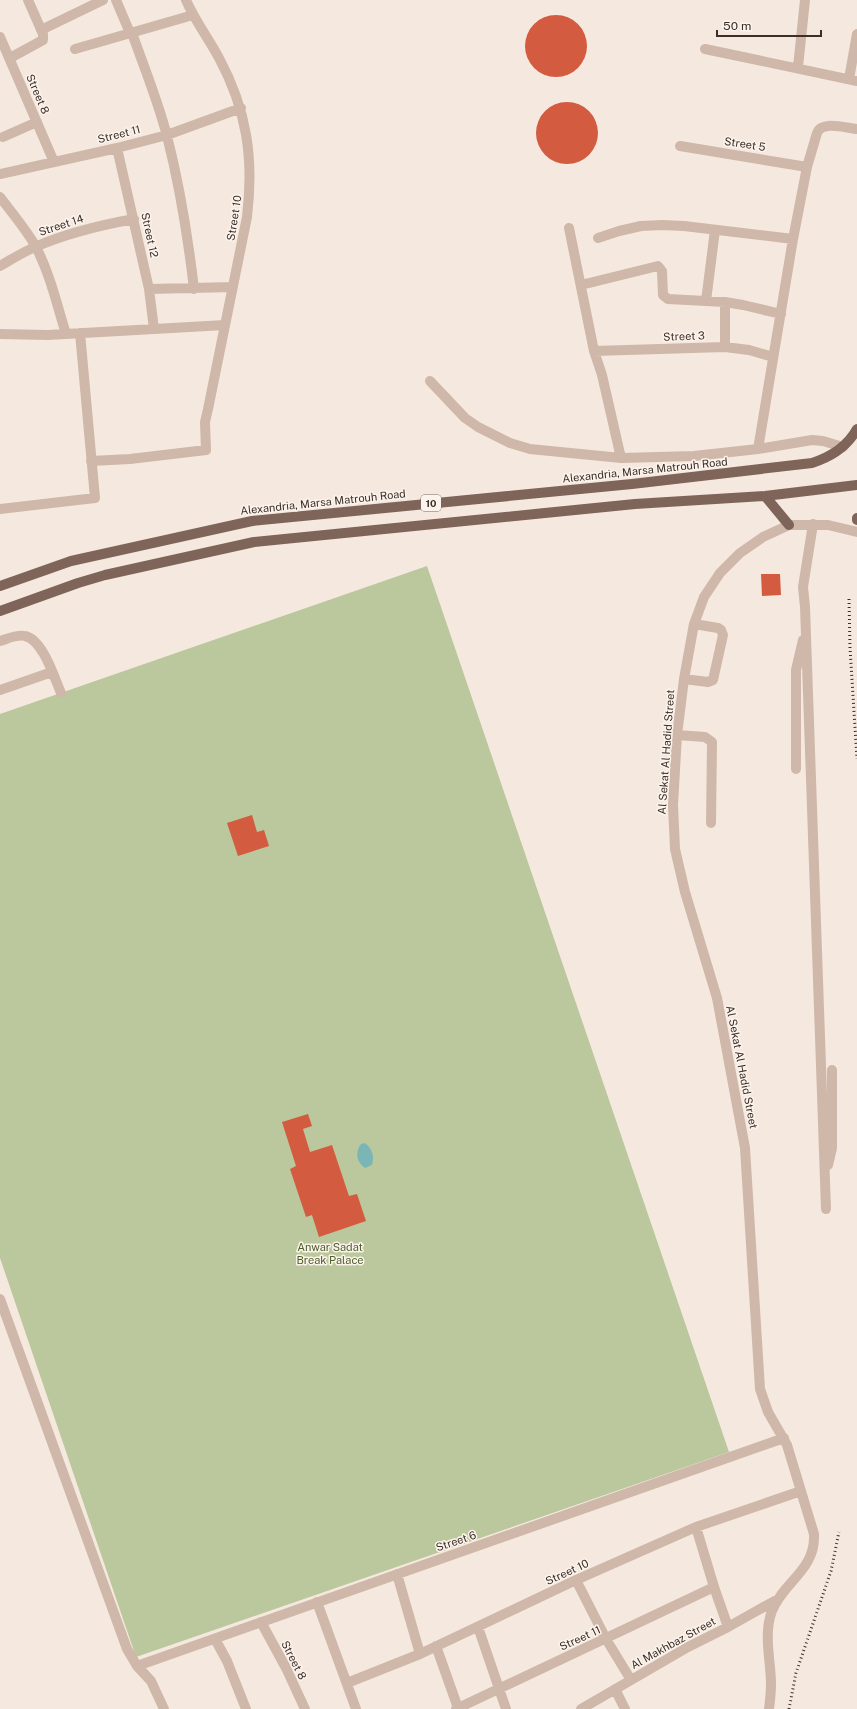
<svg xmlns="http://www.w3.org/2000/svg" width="857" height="1709" font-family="'Public Sans',sans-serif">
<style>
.green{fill:#bbc79c}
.water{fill:#7ab6b5}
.building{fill:#d25b40}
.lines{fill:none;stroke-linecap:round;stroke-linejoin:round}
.minor{stroke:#cfb8a9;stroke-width:10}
.major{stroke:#7f6459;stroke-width:10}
.rail{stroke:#3c2e29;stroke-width:3;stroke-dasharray:1 3;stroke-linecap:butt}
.labels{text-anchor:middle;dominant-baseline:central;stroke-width:3;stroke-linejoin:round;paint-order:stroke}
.shield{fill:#fcf4ec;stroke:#766964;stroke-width:1}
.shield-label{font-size:10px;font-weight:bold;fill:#3c2e29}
.street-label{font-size:11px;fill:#3c2e29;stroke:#fcf4ec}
.park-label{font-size:11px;fill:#4d5d2a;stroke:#fcf4ec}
</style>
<rect width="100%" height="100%" fill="#f5e9df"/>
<!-- green -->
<path class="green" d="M427,566l302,886 -593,205 -136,-399v-544z"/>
<!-- water -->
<path class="water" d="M365,1143c8,7 9,12 7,22l-7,3c-9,-6 -10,-16 -4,-24z"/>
<!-- building -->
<path class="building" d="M525 46a31 31 0 1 1 62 0a31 31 0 1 1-62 0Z
M536 133a31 31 0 1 1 62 0a31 31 0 1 1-62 0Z
M761,574h19l1,21 -19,1z
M252,815l5,17 7,-2 5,16 -31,10 -11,-33z
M308,1114l4,12 -9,3 7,23 22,-7 17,51 8,-2 9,27 -47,16 -7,-22 -6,2 -16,-48 6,-3 -14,-44z"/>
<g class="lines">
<!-- minor -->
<path class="minor" d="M116,0l14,33
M41,30l62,-30
M132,33c12,34 26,68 35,103 13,51 21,101 27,153
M0,37l54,125
M75,49l118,-34
M705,49l152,32
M10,58l33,-18v-6l-15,-34
M798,67l7,-67
M849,79l8,-45
M3,137l34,-15
M680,146l127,21
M117,148l32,141 5,40
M0,174l117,-26 50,-13 74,-27
M0,197c12,16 26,32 36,50 14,27 21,58 30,87
M569,228l25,123 8,24 19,83
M598,238l21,-7 22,-5 21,-1 22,1 109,13
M0,266c12,-7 23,-14 35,-19 32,-14 66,-22 99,-28
M581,285l77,-19 4,5 1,24 5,4 57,3 18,3 38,9
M149,289l84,-2
M706,301l9,-71
M725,302v45
M0,334l48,1 177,-10
M594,351l131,-4 24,3 24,7
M430,381l35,37 13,9 32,16 20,6 91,9 73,-2 64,-7 54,-9 11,1 20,6
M758,449l35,-210 14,-72 10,-34c5,-13 29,-5 40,-4
M91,461l39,-2 76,-9 -1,-28 3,-13 39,-192c7,-58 0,-107 -28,-159 -10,-19 -24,-37 -33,-58
M0,509l95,-11 -15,-165
M813,524l-10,63 2,20 21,602
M0,641c7,-2 17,-7 25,-5 18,4 29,41 36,57
M684,679l24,3 5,-2 10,-45 -2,-5 -3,-2 -24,-4
M0,690l52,-18
M677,735l28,2 7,5 -1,81
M796,769v-99l7,-30
M828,1165l4,-17v-78
M0,1299l127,350 10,17 14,15 13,28
M696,1527l18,60 14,40
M397,1574l23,80
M576,1580l30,59 25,41
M317,1602l39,107
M261,1622l25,46 19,41
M478,1627l28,82
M215,1639l12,22 19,48
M436,1646l22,62
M137,1666l647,-228
M347,1683l73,-29 156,-74 120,-53 105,-36
M615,1689l10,20
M456,1709l258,-122
M581,1709l107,-62 40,-20 50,-28
M769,1709c1,-8 2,-16 2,-25 0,-23 -8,-50 1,-73 11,-29 44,-41 42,-77l-27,-89 -19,-33 -8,-23 -15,-241 -28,-150 -32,-106 -10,-43 -2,-44 4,-70 7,-56 10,-55 10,-27 16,-24 20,-20 23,-16 26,-12h39l29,7"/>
<!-- major -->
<path class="major" d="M765,496l24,29
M857,518v2
M0,586l71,-25 181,-40 380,-37 180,-21c19,-6 35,-16 45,-34
M0,611l78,-28 27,-8 149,-33 381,-38 130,-8 92,-11"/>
<!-- rail -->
<path class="rail" d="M849,599l1,49 7,111
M789,1709l7,-36 35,-102 8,-39"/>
</g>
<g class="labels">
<!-- shield labels -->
<rect class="shield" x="421" y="495" width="20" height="16" rx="3"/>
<g class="shield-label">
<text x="431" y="503">10</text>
</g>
<!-- street labels -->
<g class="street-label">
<text transform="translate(38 94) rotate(67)">Street 8</text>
<text transform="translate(119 134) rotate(-14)">Street 11</text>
<text transform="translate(745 144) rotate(9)">Street 5</text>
<text transform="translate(234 218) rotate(-81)">Street 10</text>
<text transform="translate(61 225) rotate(-18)">Street 14</text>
<text transform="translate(150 235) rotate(78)">Street 12</text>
<text transform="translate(684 336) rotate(-2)">Street 3</text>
<text transform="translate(645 470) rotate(-6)">Alexandria, Marsa Matrouh Road</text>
<text transform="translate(323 502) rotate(-6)">Alexandria, Marsa Matrouh Road</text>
<text transform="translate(666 752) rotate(-86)">Al Sekat Al Hadid Street</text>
<text transform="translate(742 1067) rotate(79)">Al Sekat Al Hadid Street</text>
<text transform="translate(456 1541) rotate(-19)">Street 6</text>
<text transform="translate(567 1572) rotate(-25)">Street 10</text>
<text transform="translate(580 1638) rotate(-25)">Street 11</text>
<text transform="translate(673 1643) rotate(-29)">Al Makhbaz Street</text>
<text transform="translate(294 1660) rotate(63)">Street 8</text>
</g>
<!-- park labels -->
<g class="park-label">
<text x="330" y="1247">Anwar Sadat<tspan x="330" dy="13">Break Palace</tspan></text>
</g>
</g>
<!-- scale -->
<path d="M717 30v6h104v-6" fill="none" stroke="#3c2e29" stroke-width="2"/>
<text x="723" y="30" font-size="12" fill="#3c2e29" stroke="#fcf4ec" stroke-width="3" paint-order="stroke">50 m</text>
</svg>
